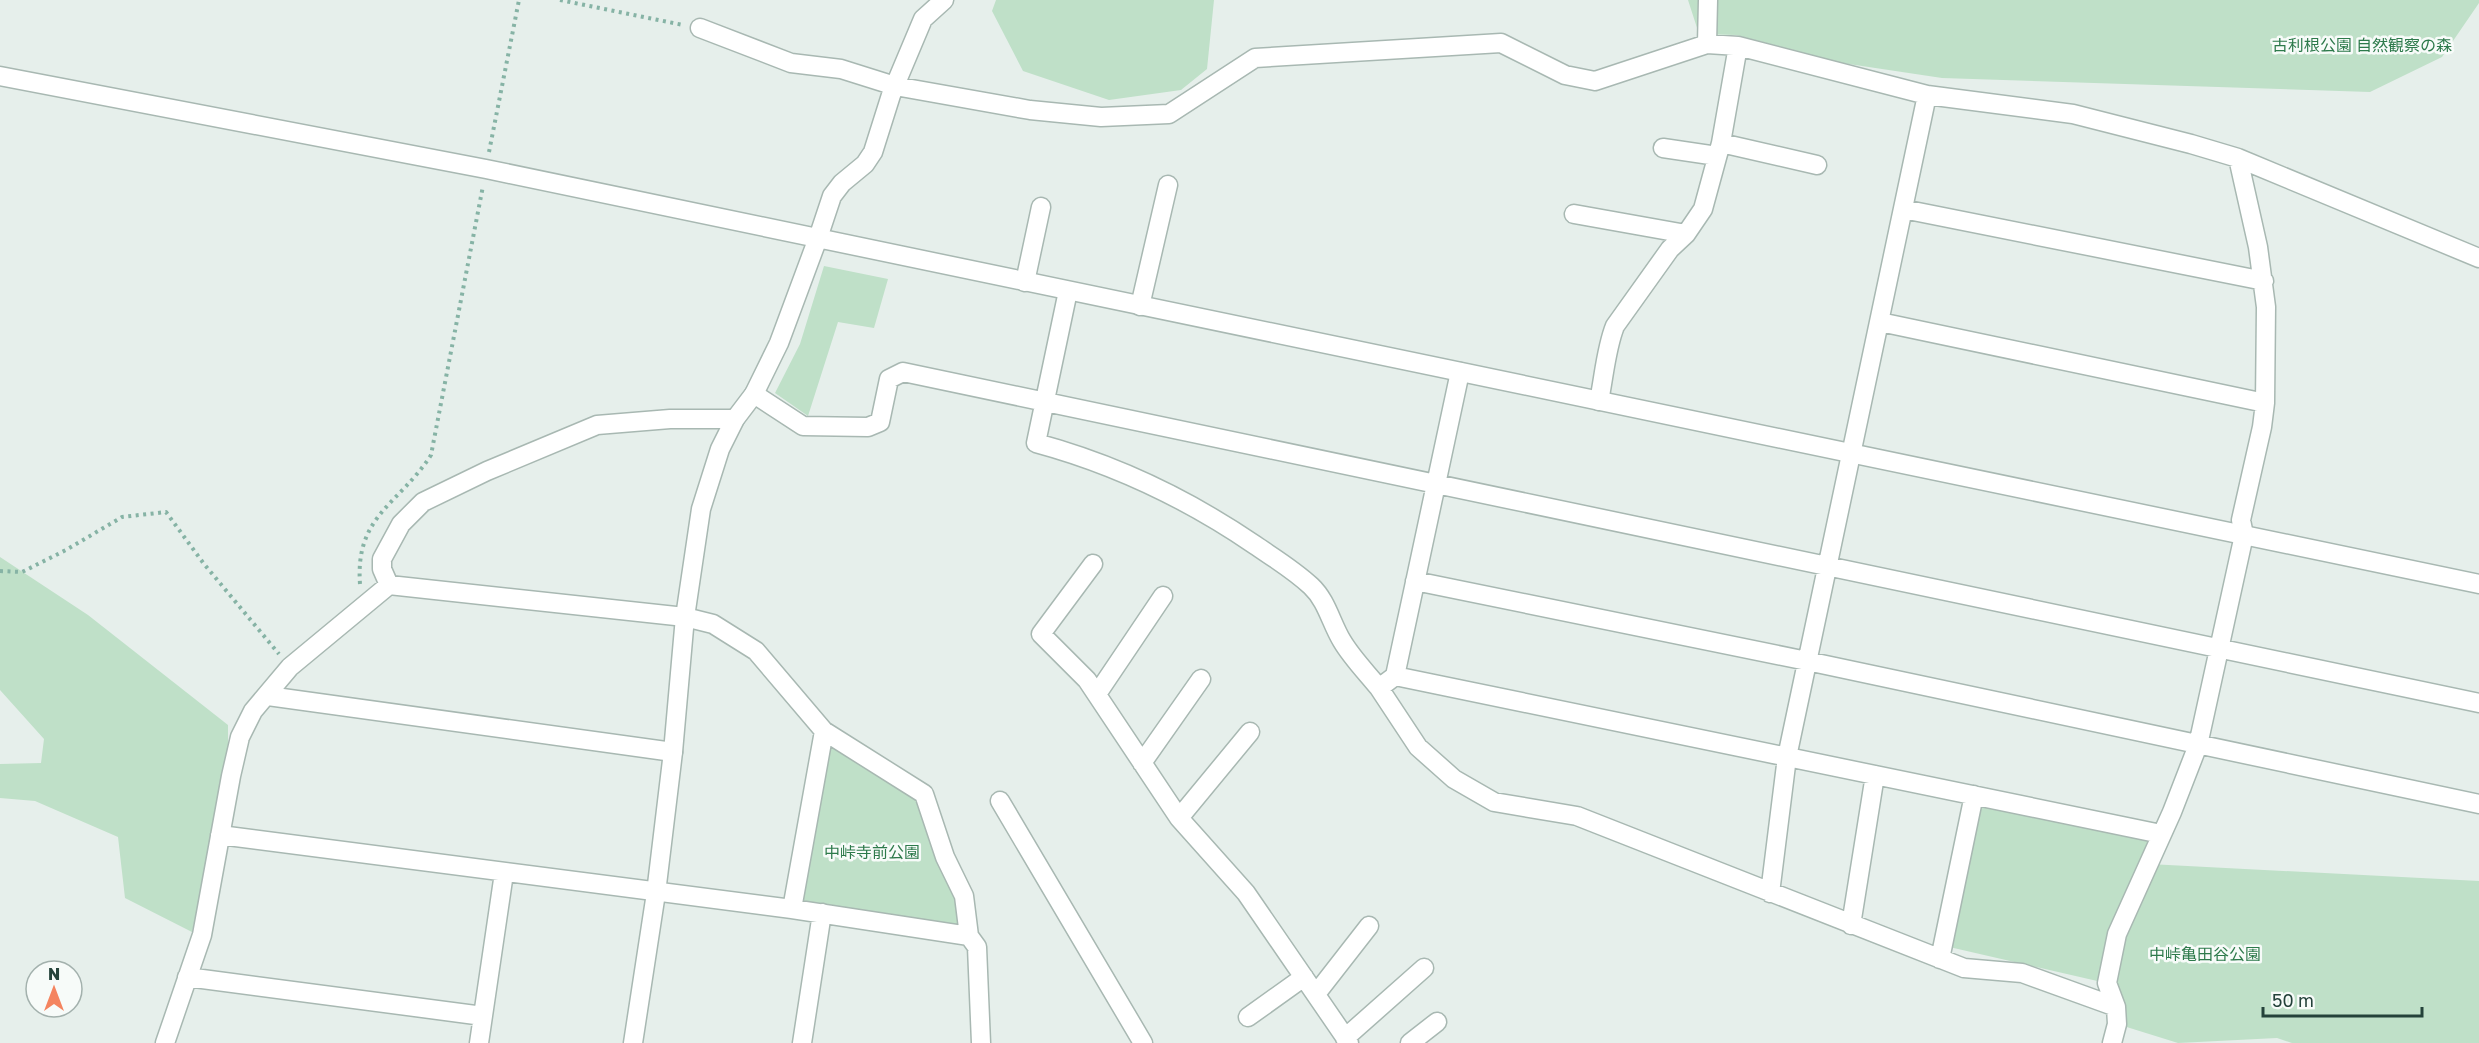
<svg xmlns="http://www.w3.org/2000/svg" width="2479" height="1043" font-family="'Golos Text','Noto Sans JP',sans-serif">
<style>
.green{fill:#bfe0c8}
.lines{fill:none;stroke-linecap:round;stroke-linejoin:round}
.minor-casing{stroke:#a8b8b2;stroke-width:21}
.tertiary-casing{stroke:#a8b8b2;stroke-width:21}
.path{stroke:#86b3a5;stroke-width:4;stroke-dasharray:3 4.5;stroke-linecap:butt}
.minor{stroke:#fff;stroke-width:18}
.tertiary{stroke:#fff;stroke-width:18}
.labels{text-anchor:middle;dominant-baseline:central;stroke-width:5;stroke-linejoin:round;paint-order:stroke}
.park-label{font-size:16px;fill:#2d7a4b;stroke:#f7fbf9}
</style>
<rect width="100%" height="100%" fill="#e6efeb"/>
<!-- green -->
<path class="green" d="M996,0h218l-7,69 -26,21 -72,10 -86,-29 -31,-60z
M1688,0h791v3l-37,54 -72,35 -428,-14 -100,-15 -106,-28 -37,-1z
M824,266l64,13 -14,49 -36,-6 -30,94 -33,-23 25,-49z
M0,557l88,58 140,110v42l-36,165 -67,-34 -7,-61 -83,-36 -35,-3v-34l41,-1 3,-24 -44,-49z
M824,731l100,63 45,142 -177,-27z
M1974,795l187,39 -12,30 330,17v162h-187l-15,-5 -99,5 -61,-19 -11,-41 -161,-37z"/>
<g class="lines">
<defs>
<path id="minor" d="M700,28l91,35 50,6 54,17 135,24 71,7 68,-3 86,-56 246,-15 64,32 30,6 112,-37 31,2 189,49 146,19 118,30 47,14 241,100
M1707,44l1,-44
M1721,143l96,22
M1663,148l54,8
M1903,209l361,72
M1574,214l112,20
M818,238l14,-42 10,-13 23,-19 8,-12 18,-57 32,-76 21,-19
M1025,282l16,-75
M1068,291l-32,152c78,21 153,57 219,102 19,13 39,25 56,41 16,15 20,37 31,55 10,17 25,32 37,47
M1140,306l28,-121
M1880,322l385,81
M1460,372l-65,304 766,158
M754,394l49,32 65,1 12,-5 9,-43 14,-7 1576,331
M1599,401c5,-24 7,-53 16,-75l55,-77 16,-15 17,-25 18,-66 17,-97
M735,419h-65l-73,6 -110,46 -64,31 -22,22 -19,35v10l7,16 296,32 28,7 43,27 68,80 -32,178
M1093,564l-52,70 46,46 92,138 67,75 103,150
M1415,581l392,80 672,143
M1395,676l-16,12 39,59 36,32 40,23 83,14 387,152 58,5 94,34
M1097,694l66,-98
M268,696l405,56
M824,731l100,63 21,63 19,39 5,40
M1142,763l59,-84
M1000,801l143,242
M1179,818l71,-86
M220,835l572,74 177,27 8,11 4,96
M1770,893l17,-136 140,-662
M1851,925l24,-150
M1940,959l34,-164
M187,977l296,39
M1316,994l53,-68
M1248,1017l56,-40
M1345,1038l79,-70
M165,1043l37,-108 29,-159 9,-39 13,-26 37,-44 99,-82
M479,1043l25,-170
M802,1043l20,-130
M1410,1043l27,-21
M2112,1043l5,-19 -1,-17 -9,-24 10,-49 55,-122 26,-67 46,-210 -3,-15 21,-93 3,-24 1,-96 -8,-60 -20,-89"/>
<path id="tertiary" d="M0,76l486,93 1993,415
M633,1043l23,-150 17,-141 12,-135 16,-108 19,-60 15,-30 19,-25 25,-51 39,-105"/>
</defs>
<!-- minor casing -->
<use href="#minor" class="minor-casing"/>
<!-- tertiary casing -->
<use href="#tertiary" class="tertiary-casing"/>
<!-- path -->
<path class="path" d="M560,0l123,25
M489,152l30,-152
M0,571l22,1 44,-22 56,-33 44,-5 38,52 75,90
M360,584c-5,-69 39,-79 71,-129l52,-269"/>
<!-- minor -->
<use href="#minor" class="minor"/>
<!-- tertiary -->
<use href="#tertiary" class="tertiary"/>
</g>
<g class="labels">
<!-- park labels -->
<g class="park-label">
<text x="2362" y="45">古利根公園 自然観察の森</text>
<text x="872" y="852">中峠寺前公園</text>
<text x="2205" y="954">中峠亀田谷公園</text>
</g>
</g>
<!-- north arrow -->
<g transform="translate(54 989)"><circle r="28" fill="#f7fbf9" stroke="#a3b1ad" stroke-width="1.5"/>
<path d="M0-4.5L10 22L0 15L-10 22Z" fill="#f4845f"/>
<text y="-9" font-size="16" font-weight="bold" text-anchor="middle" fill="#24423a">N</text>
</g>
<!-- scale -->
<path d="M2263 1007v9h159v-9" fill="none" stroke="#24423a" stroke-width="3"/>
<text x="2272" y="1007" font-size="18" fill="#24423a" stroke="#f7fbf9" stroke-width="4.5" paint-order="stroke">50 m</text>
</svg>
